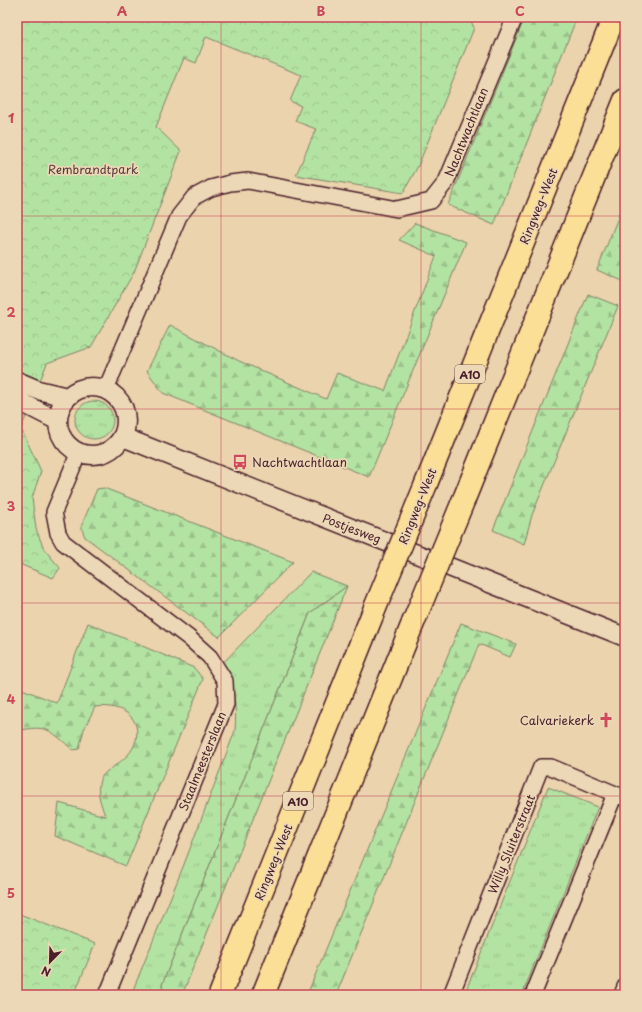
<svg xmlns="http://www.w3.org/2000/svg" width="642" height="1012" font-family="'Playpen Sans',sans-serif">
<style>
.grass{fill:url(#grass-tufts);stroke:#7e8166}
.forest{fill:url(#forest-firs);stroke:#7e8166}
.park{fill:url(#park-crowns);stroke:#7e8166}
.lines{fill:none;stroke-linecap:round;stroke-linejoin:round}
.minor-casing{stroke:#4a1f2b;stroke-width:18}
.tertiary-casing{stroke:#4a1f2b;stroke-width:21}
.motorway-casing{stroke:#4a1f2b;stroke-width:25}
.minor{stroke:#ecd8b6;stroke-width:15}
.tertiary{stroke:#ecd8b6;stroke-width:18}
.motorway{stroke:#fbdf96;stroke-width:22}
.motorway-bridge-casing{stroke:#4a1f2b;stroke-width:25;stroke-linecap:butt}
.motorway-bridge{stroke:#fbdf96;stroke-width:22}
.grid{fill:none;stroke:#ca4759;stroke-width:1;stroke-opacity:0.55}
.labels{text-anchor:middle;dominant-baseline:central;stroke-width:3.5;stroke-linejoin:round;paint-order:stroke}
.shield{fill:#ecd8b6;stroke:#7b5655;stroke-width:1}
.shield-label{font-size:11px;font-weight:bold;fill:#4a1f2b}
.street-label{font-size:12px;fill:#4a1f2b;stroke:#ecd8b6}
.park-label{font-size:12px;fill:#5a3c3d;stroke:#ecd8b6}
.poi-label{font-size:12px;fill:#4a1f2b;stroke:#ecd8b6;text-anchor:start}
.neatline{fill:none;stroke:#ca4759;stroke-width:1.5}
.grid-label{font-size:13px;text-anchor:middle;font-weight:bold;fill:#ca4759}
</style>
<defs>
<pattern id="grass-tufts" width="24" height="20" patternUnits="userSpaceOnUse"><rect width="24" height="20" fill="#b3e3a2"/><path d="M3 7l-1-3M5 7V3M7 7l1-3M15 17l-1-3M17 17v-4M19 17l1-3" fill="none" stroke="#9bc28c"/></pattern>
<pattern id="forest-firs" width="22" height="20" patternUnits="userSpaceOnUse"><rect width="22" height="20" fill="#b3e3a2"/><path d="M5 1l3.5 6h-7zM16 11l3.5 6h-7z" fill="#9bc28c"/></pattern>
<pattern id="park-crowns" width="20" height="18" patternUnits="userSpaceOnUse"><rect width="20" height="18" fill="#b3e3a2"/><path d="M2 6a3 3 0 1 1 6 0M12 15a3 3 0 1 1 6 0" fill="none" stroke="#9bc28c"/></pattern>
</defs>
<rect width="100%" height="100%" fill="#ead3ad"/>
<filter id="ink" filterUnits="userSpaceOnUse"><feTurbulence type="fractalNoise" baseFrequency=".025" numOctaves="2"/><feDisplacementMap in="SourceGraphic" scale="8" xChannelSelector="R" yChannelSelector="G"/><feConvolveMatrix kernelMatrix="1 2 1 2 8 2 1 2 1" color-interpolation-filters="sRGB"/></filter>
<g filter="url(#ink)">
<!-- grass -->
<path class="grass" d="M75 420a19 19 0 1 1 38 0a19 19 0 1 1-38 0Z
M311,572l36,14 -37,27 -148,372 2,10h-33l52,-128 52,-136c2,-27 -1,-42 -14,-66z
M548,787l50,20 -76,188h-58z"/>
<!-- forest -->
<path class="forest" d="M525,17h52l-83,208 -46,-20z
M625,200v82l-28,-12z
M415,223l51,19 -97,235 -206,-84 -16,-22 23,-46 69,36 87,38 11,-26 48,18 51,-135 -37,-16z
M588,294l30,12 -86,209 -8,29 -31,-14z
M104,488l189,74 -74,75 -134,-100 -4,-10 16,-38z
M347,586l-165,409h-18l-2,-10 148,-372z
M88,623l106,45 9,11 -77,187 -71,-30 4,-33 46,13c-4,-13 -9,-23 -5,-36 5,-13 30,-17 36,-40 6,-27 -20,-36 -41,-33l-11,22 -5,20 -6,1c-23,-20 -25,-26 -56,-19v-44l40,16z
M461,623l55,21 -6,13 -31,-13 -143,351h-29z"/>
<!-- park -->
<path class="park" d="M17,17h443l11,4 3,7 -56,138 -15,27 -107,-18 20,-46 -21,-8 6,-15 -11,-5 11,-26 -95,-38 -10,26 -12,-5 -28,69 25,24 -47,121 -43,75 -44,16 -26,66 20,42 -9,27 4,31 8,20 16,19 -7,10 -36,-15z
M17,913l78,31 -21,51h-57z"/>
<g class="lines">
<defs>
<path id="minor" d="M106,389l73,-173 15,-19 17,-9 19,-5 18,-2 149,28 34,-8 15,-19 69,-165
M79,452l-25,60 4,21 5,9 126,96 21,19 15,24 1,23 -119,291
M451,995l90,-228h10l74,31
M533,995l82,-201
M622,995l3,-8"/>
<path id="tertiary" d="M17,381l21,9 29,7
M58 421a34 34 0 1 1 68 0a34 34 0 1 1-68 0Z
M17,400l41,21
M123,437l502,200"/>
<path id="motorway" d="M426,484l188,-467
M464,499l161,-399
M220,995l155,-387
M263,995l150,-372"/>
</defs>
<!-- minor casing -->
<use href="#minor" class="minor-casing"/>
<!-- tertiary casing -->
<use href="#tertiary" class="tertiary-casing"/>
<!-- motorway casing -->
<use href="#motorway" class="motorway-casing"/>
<!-- minor -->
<use href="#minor" class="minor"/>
<!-- tertiary -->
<use href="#tertiary" class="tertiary"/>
<!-- motorway -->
<use href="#motorway" class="motorway"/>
<defs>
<path id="motorway-bridge" d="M375,608l51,-124
M413,623l51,-124"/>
</defs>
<!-- motorway-bridge casing -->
<use href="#motorway-bridge" class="motorway-bridge-casing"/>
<!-- motorway-bridge -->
<use href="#motorway-bridge" class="motorway-bridge"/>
</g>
</g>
<!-- grid -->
<path class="grid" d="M221,17v978M421,17v978M17,216h608M17,409h608M17,603h608M17,796h608"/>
<!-- icons -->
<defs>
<symbol id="bus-bare" viewBox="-9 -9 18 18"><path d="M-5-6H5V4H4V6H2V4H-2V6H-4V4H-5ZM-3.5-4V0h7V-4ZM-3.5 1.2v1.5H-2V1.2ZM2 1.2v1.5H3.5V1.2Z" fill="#d1495b" stroke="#ecd8b6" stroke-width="2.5" paint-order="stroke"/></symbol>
<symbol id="church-bare" viewBox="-9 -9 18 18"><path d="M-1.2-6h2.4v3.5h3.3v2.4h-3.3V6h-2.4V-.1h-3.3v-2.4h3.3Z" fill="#d1495b" stroke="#ecd8b6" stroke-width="2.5" paint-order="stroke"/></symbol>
</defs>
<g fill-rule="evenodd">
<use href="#bus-bare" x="229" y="451" width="22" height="22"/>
<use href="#church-bare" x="595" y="709" width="22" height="22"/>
</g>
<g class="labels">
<!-- shield labels -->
<g class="shield">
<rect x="455" y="365" width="30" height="18" rx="3"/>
<rect x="283" y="792" width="30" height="18" rx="3"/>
</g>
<g class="shield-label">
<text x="470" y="374">A10</text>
<text x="298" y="801">A10</text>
</g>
<!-- street labels -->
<g class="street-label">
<text transform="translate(466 132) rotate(-68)">Nachtwachtlaan</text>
<text transform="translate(538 206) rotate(-68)">Ringweg-West</text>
<text transform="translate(417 506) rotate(-68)">Ringweg-West</text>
<text transform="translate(352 528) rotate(21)">Postjesweg</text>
<text transform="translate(202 761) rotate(-68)">Staalmeesterslaan</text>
<text transform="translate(511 844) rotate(-68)">Willy Sluiterstraat</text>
<text transform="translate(273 862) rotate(-68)">Ringweg-West</text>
</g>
<!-- park labels -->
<g class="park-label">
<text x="93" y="169">Rembrandtpark</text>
</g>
<!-- poi labels -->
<g class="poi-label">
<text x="252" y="462">Nachtwachtlaan</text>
<text x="594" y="720" text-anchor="end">Calvariekerk</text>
</g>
</g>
<!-- margin -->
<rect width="642" height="1012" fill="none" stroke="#ecd8b6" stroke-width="44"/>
<!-- north arrow -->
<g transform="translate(50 962) rotate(203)" stroke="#ecd8b6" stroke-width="3" paint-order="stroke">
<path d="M0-3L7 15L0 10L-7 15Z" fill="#4a1f2b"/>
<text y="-6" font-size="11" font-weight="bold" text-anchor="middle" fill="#4a1f2b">N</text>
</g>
<rect x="22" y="22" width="598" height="968" class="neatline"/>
<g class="grid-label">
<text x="122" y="16">A</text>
<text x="321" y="16">B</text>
<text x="520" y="16">C</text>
<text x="11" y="123">1</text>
<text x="11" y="317">2</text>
<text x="11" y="511">3</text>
<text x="11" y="704">4</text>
<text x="11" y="898">5</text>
</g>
</svg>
